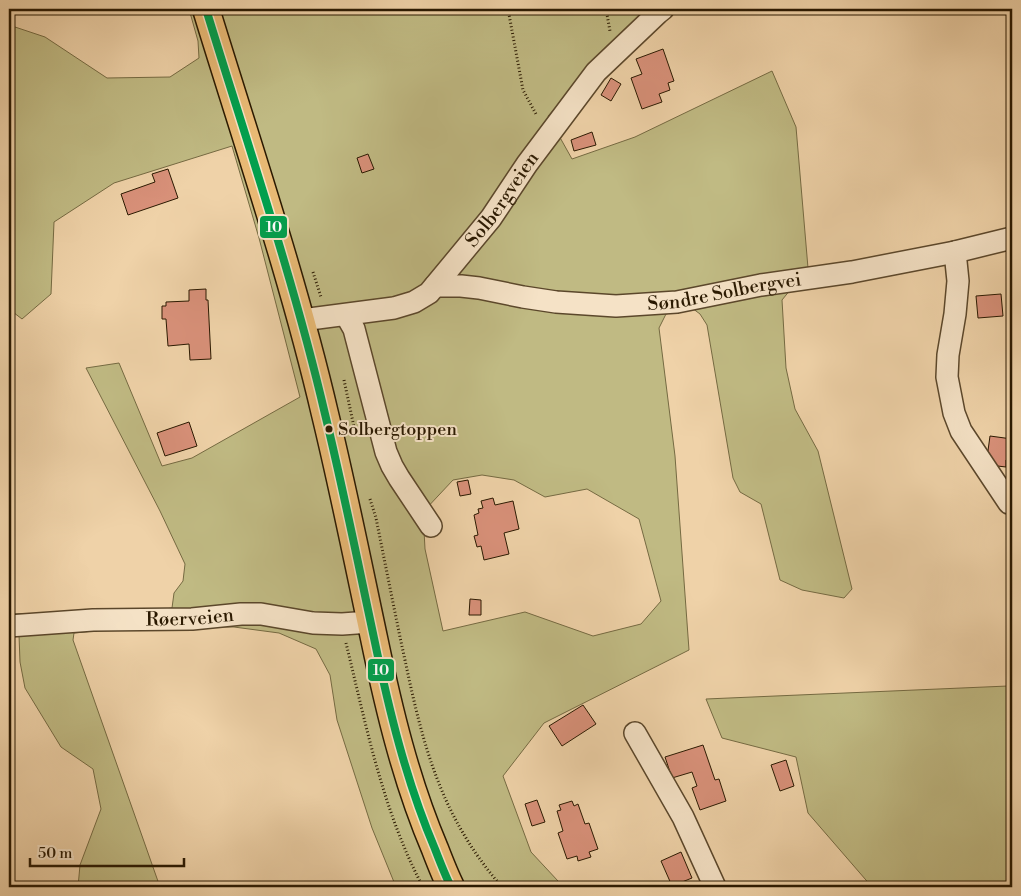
<svg xmlns="http://www.w3.org/2000/svg" width="1021" height="896" font-family="'Libre Bodoni',serif">
<style>
.green{fill:#c0ba83;stroke:#756a42;fill-rule:evenodd}
.building{fill:#d9917a;stroke:#2a1901}
.lines{fill:none;stroke-linecap:round;stroke-linejoin:round}
.minor-casing{stroke:#5b472b;stroke-width:24}
.major-casing{stroke:#2a1901;stroke-width:29}
.path{stroke:#2a1901;stroke-width:3;stroke-dasharray:1 2.5;stroke-linecap:butt}
.minor{stroke:#f5e2c6;stroke-width:21}
.major{stroke:#e8b974;stroke-width:26}
.bus-1-casing{stroke:#f5e2c6;stroke-width:11}
.bus-1{stroke:#029f4d;stroke-width:8}
.bus-dot{fill:#2a1901;stroke:#f5e2c6;stroke-width:2}
.labels{text-anchor:middle;dominant-baseline:central;stroke-width:4;stroke-linejoin:round;paint-order:stroke}
.bus-label{font-size:18px;fill:#2a1901;stroke:#f5e2c6;text-anchor:start}
.street-label{font-size:19px;fill:#2a1901;stroke:#f5e2c6}
.line-badge{stroke:#f5e2c6;stroke-width:2}
.badge-label{font-size:14px;text-anchor:middle;font-weight:bold;fill:#fff}
</style>
<rect width="100%" height="100%" fill="#efd2a8"/>
<filter id="stains"><feTurbulence type="fractalNoise" baseFrequency=".004" numOctaves="4"/><feColorMatrix values="0 0 0 0 .2 0 0 0 0 .09 0 0 0 0 .02 0 0 0 .5 -.17"/></filter>
<radialGradient id="worn" r=".72"><stop offset=".6" stop-color="#630" stop-opacity="0"/><stop offset="1" stop-color="#630" stop-opacity=".3"/></radialGradient>
<!-- green -->
<path class="green" d="M189,9h458l-99,107 24,43 63,-22 137,-66 24,56 12,141 -26,32 4,68 9,41 23,42 34,138 -8,9 -42,-8 -22,-10 -19,-76 -21,-12 -7,-14 -26,-153 -7,-11 -8,-6 -26,6 -7,14 16,128 14,194 -145,73 -41,53 28,76 27,29 1,6h-163l-24,-59 -35,-108 -7,-45 -14,-26 -37,-16 -45,-6 -91,-1 -69,7 -1,7 87,247h-82l2,-22 21,-56 -8,-40 -32,-22 -36,-59 -5,-26 -1,-27h-10v-21l141,-3 22,-3 2,-15 9,-12 2,-17 -25,-53 -74,-143 33,-5 43,103 30,-8 108,-61 -41,-159 -27,-92 -118,37 -60,39 -3,72 -29,25 -13,-10v-284l36,12 62,41 63,-1 29,-19 -1,-17zM482,475l32,5 31,17 42,-8 52,30 22,82 -20,23 -48,12 -68,-24 -82,19 -18,-82 -2,-37 30,-32z
M1008,686l4,2v199h-140l-64,-74 -12,-56 -74,-19 -16,-39z"/>
<!-- building -->
<path class="building" d="M663,49l11,32 -6,2 2,7 -11,4 3,8 -20,7 -11,-31 11,-4 -6,-15z
M611,78l10,6 -10,17 -10,-6z
M592,132l4,13 -22,6 -3,-11z
M368,154l6,15 -12,4 -5,-15z
M168,169l10,29 -50,17 -7,-21 34,-12 -3,-8z
M206,289v11h2l3,59 -21,1 -1,-16 -21,2 -2,-27h-4v-13h4v-4l23,-1v-11z
M1001,294l2,22 -25,2 -2,-22z
M189,422l8,24 -32,10 -8,-23z
M990,436l22,3v22l-6,-1v7l-17,-2 -2,-7z
M468,480l3,14 -11,2 -3,-14z
M493,498l2,7 18,-4 6,28 -15,4 5,21 -25,6 -3,-14 -4,1 -3,-11 4,-1 -4,-20 5,-2 -1,-4 5,-1 -2,-7z
M470,599l11,1v15h-12z
M583,705l13,19 -34,22 -13,-20z
M703,745l12,35 4,-1 7,22 -26,9 -8,-22 5,-2 -5,-14 -20,6 -7,-21z
M786,760l8,26 -14,5 -9,-26z
M537,800l8,22 -13,4 -7,-22z
M572,801l2,5 4,-2 7,20 4,-1 9,26 -9,3 2,5 -13,4 -1,-5 -10,3 -9,-26 5,-2 -6,-20 4,-1 -2,-5z
M681,852l11,26 -20,8 -11,-25z"/>
<g class="lines">
<defs>
<g id="minor">
<path d="M955,252l3,29 -3,33 -7,41 -1,22 7,36 7,18 48,72"/>
<path id="s1" d="M435,286h26l18,2 44,9 33,5 60,4 61,-4 84,-17 91,-13 103,-20 57,-14"/>
<path d="M346,315l8,14 32,123 6,14 7,12 32,48"/>
<path id="s2" d="M302,320l92,-12 20,-6 15,-9 62,-75 36,-54 69,-92 62,-59 5,-4"/>
<path id="s3" d="M9,626l84,-6 99,-1 49,-5h20l52,9 29,1 28,-2"/>
<path d="M635,733l48,84 32,70"/>
</g>
<path id="major" d="M206,9c41,134 87,268 119,405 18,74 33,149 49,224 15,72 32,143 61,211 5,13 10,26 16,38"/>
</defs>
<!-- minor casing -->
<use href="#minor" class="minor-casing"/>
<!-- major casing -->
<use href="#major" class="major-casing"/>
<!-- path -->
<path class="path" d="M508,9l15,81 14,26
M606,9l4,22
M313,272l8,25
M344,380l10,47
M370,499l6,19c8,40 16,80 24,119 10,46 19,93 35,136 15,42 38,81 67,114
M346,643c20,82 37,169 77,244"/>
<!-- minor -->
<use href="#minor" class="minor"/>
<!-- major -->
<use href="#major" class="major"/>
<defs>
<path id="bus-1" d="M206,9c41,134 87,268 119,405 18,74 33,149 49,224 15,72 32,143 61,211 5,13 10,26 16,38"/>
</defs>
<!-- bus-1 casing -->
<use href="#bus-1" class="bus-1-casing"/>
<!-- bus-1 -->
<use href="#bus-1" class="bus-1"/>
</g>
<!-- markers -->
<circle class="bus-dot" cx="329" cy="429" r="4.5"/>
<g class="labels">
<!-- bus labels -->
<g class="bus-label">
<text x="338" y="429">Solbergtoppen</text>
</g>
<!-- street labels -->
<g class="street-label">
<text stroke="none"><textPath href="#s2" startOffset="250">Solbergveien</textPath></text>
<text stroke="none"><textPath href="#s1" startOffset="292">Søndre Solbergvei</textPath></text>
<text stroke="none"><textPath href="#s3" startOffset="181">Røerveien</textPath></text>
</g>
</g>
<g class="line-badge">
<rect x="259" y="215" width="29" height="24" rx="5" fill="#029f4d"/>
<rect x="367" y="658" width="28" height="24" rx="5" fill="#029f4d"/>
</g>
<g class="badge-label">
<text x="274" y="232">10</text>
<text x="381" y="675">10</text>
</g>
<!-- margin -->
<rect width="1021" height="896" fill="none" stroke="#efd2a8" stroke-width="30"/>
<rect x="10" y="10" width="1001" height="876" fill="none" stroke="#2a1901" stroke-width="2.5"/>
<rect x="15" y="15" width="991" height="866" fill="none" stroke="#2a1901"/>
<!-- scale -->
<path d="M30 858v8h154v-8" fill="none" stroke="#2a1901" stroke-width="2.5"/>
<text x="38" y="858" font-size="15" fill="#2a1901" stroke="#f5e2c6" stroke-width="4" paint-order="stroke">50 m</text>
<rect width="100%" height="100%" filter="url(#stains)"/>
<rect width="100%" height="100%" fill="url(#worn)"/>
</svg>
